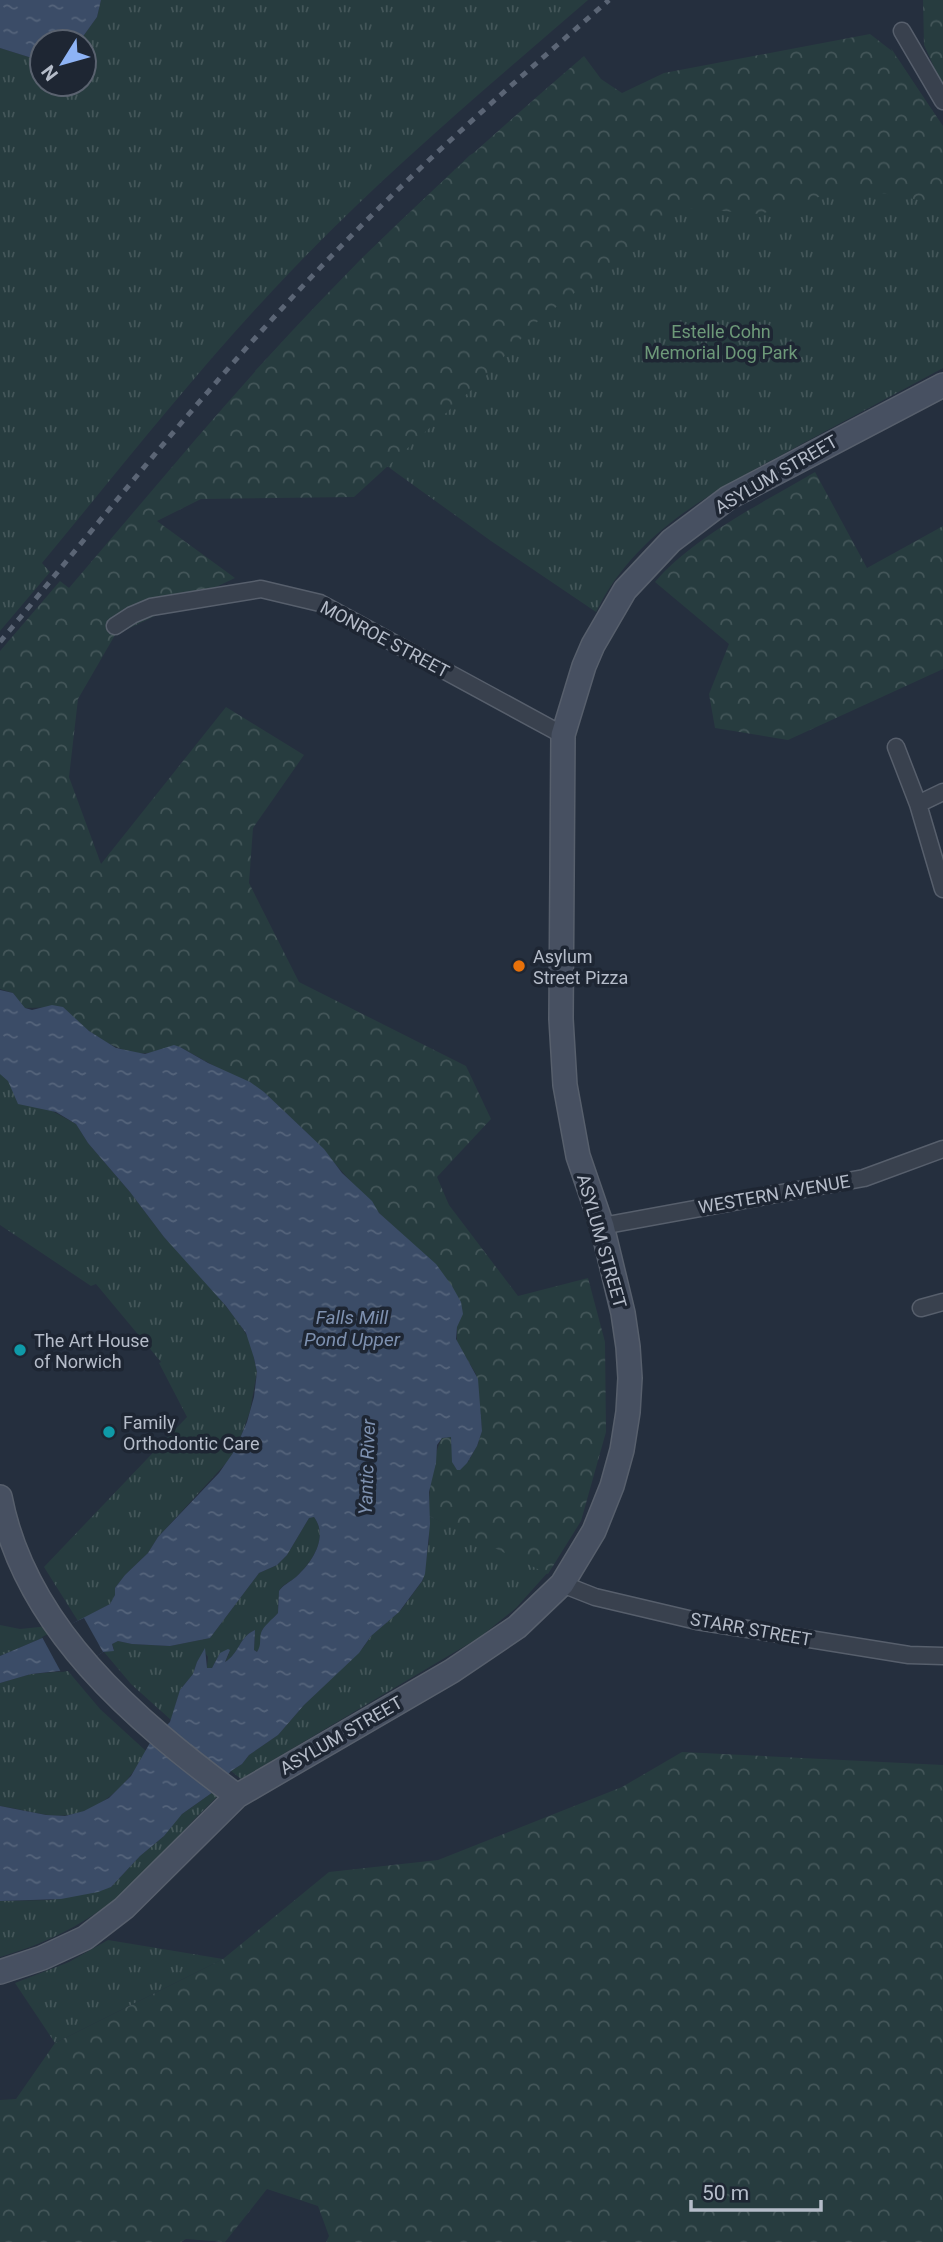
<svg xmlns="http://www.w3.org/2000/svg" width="943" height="2242" font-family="Roboto,sans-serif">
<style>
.grass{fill:url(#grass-tufts)}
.forest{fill:url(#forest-crowns)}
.water{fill:url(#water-ripples)}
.pier{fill:#252f3e}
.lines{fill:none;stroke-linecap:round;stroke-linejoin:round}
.street-casing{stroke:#575f6c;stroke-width:19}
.secondary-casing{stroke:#575f6c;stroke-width:26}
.street{stroke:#39414e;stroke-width:16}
.secondary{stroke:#475061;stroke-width:23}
.rail{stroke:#5b6575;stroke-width:5;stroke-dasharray:7 7;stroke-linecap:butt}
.food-dot{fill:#e8710a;stroke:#1e2633;stroke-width:2.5}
.culture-dot{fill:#0f9aa8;stroke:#1e2633;stroke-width:2.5}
.labels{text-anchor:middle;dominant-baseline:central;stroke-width:7;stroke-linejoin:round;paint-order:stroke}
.park-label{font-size:18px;fill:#6d9979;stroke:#1e2633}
.street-label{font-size:18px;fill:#b5bcc9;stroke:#1e2633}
.poi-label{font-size:18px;fill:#b5bcc9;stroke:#1e2633;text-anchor:start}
.water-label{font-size:19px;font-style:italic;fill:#7e91b0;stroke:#1e2633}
</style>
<defs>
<pattern id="grass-tufts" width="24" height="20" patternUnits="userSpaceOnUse" patternTransform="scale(1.75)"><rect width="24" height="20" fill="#273c3f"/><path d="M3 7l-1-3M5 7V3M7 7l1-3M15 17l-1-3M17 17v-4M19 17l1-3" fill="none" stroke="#445659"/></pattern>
<pattern id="forest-crowns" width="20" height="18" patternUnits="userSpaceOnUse" patternTransform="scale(1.75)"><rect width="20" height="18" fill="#273c3f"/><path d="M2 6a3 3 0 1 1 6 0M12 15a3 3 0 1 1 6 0" fill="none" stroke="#445659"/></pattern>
<pattern id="water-ripples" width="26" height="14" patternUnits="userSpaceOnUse" patternTransform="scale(1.75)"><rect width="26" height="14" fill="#3b4c67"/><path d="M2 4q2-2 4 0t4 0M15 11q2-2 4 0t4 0" fill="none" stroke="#55647b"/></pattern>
</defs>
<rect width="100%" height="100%" fill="#252f3e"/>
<!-- grass -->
<path class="grass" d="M101,0h487c-101,87 -202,172 -294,268 -90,93 -170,196 -252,295l8,9 -50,59v-583l32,10 10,-1v27h42v-42h-5l18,-25z
M891,48l52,79v241c-48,26 -97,52 -145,78 -78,42 -161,82 -202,166l-105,-71 -236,-170 106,-112 109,-104 83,-44 339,-60z
M0,1071l54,41 22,12 12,19 42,49 34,45 35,37 39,47 12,20 7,31 -7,39 -11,31 -11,19 -70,76 -10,16 -23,22 -10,13v7l-5,9 -32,17 -34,-54 143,-150 -28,-54 2,-1 -65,-78 -5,2 -91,-61z
M429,1516l120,55 -33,37 -36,29 -239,142 -10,-8 11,-7 7,-9 29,-20 26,-30 59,-57 8,-12 30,-26 22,-30 6,-39z
M314,1517c15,21 -2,45 -18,60 -6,5 -13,7 -17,14l-1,22 -16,17v14l-5,8 -3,-2 1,-20c-16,7 -16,24 -30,32l4,-8 -9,-1 -8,15h-5l1,-11 -4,-6 -7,11 -4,12 -13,16 -9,30 -40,-36 -27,-32 10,-3 -2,-5 6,-3 14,3 38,2 40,-8 49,-65 18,-8 10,-10 22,-37z
M0,1625l20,4 29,-3 5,7 -54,23z
M68,1671l32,38 46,42c-18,36 -54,70 -98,64 -16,-2 -32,-7 -48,-9v-123l31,-9z
M213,1792l5,4c-28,26 -52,55 -79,82 -38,38 -87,64 -139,79v-56l51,-1 60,-13 29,-31 23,-19 15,-20z
M108,1940l115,19 -168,84 -40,-60 54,-21z"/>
<!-- forest -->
<path class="forest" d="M923,0h20v87l-19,-42z
M870,34l22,17 51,75v83l-19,-8 -59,-11 -36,4 -69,20 -75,-6 -147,113 -57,60 -127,116 -153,2 -44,22 78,57 -120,57 -37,64 -9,78 32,87 125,-157 78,48 -51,73 -4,55 50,99 167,84 25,53 -54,58 12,28 69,91 70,-18 17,64 1,90 -25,89 -33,53 -119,-58c0,-24 2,-57 13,-78l9,-2 3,30 14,-4 10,-18 4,-15 -6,-55 -19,-31v-16l-19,-60 -59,-54 -67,-75 -45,-43 -87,-48c-10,2 -22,5 -32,6 -33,3 -65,-26 -87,-46l-37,1 -11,-15 -13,-4v-338l60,-70 9,7c85,-99 168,-201 259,-295 81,-84 168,-161 256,-237l17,23 21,14 42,-20z
M815,472l52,96 76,-42v143l-155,71 -73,-12 -6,-34 20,-50 -74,-62c38,-45 109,-80 160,-110z
M682,1752l261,13v477h-617l3,-6 -11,-30 -51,-17 -42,53 -39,-3 -5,3h-181v-142l16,-1 39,-56 168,-84 106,-87 109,-12 184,-73z"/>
<!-- water -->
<path class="water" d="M0,0h101l-4,17 -18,25h-37v15l-10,1 -32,-10z
M0,990l13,3 12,15 7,2 20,-5 11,2 26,24 27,17 29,6 29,-9 6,2 28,16 42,19 14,10 60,57 18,24 30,28 7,12 57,51 16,22 9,16 2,12 -6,13 -1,12 22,40 4,52 -5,15 -10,17 -7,7h-3l-5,-8 -1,-25 -9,1 -5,7 -1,18 -7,29 1,32 -5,50 -3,7 -23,31 -28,24 -12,17 -55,52 -26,30 -29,20 -7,9 -11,7 -18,21 -31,22 -18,22 -24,20 -29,31 -13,5 -37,7 -61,2v-95l46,9 19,1 19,-5 25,-13 22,-22 20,-35 19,-19 10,-32 13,-16 4,-12 8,-14 2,20h5l8,-15 8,-4 2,1 -5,12c14,-8 14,-25 30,-32l-1,20 3,2c5,-8 2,-11 4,-19 2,-7 12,-14 17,-20l1,-22c4,-6 11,-9 17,-14 16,-14 33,-40 18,-60l-5,1 -22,37 -10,10 -18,8 -49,65 -40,8 -38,-2 -14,-3 -6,3 2,7 -11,1 -26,17 -46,5 -31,9v-27l54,-23 56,-29 5,-9v-7l10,-13 23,-22 10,-16 61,-64 16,-23 12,-28 7,-25 3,-25 -3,-14 -8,-25 -20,-27 -62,-69 -34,-45 -42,-49 -12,-19 -20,-12 -38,-8 -10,-23 -8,-7z"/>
<!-- pier -->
<path class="pier" d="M84,1618l19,34 -26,17 -16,3 -19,-35z"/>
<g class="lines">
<defs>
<path id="street" d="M902,31l41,70
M115,626l17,-11 19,-8 110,-18 59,14 243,132
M896,747l22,57 25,85
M918,804l25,-12
M602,1226l262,-48 79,-29
M921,1308l22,-6
M562,1584l33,13 102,24 212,34 34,1"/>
<path id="secondary" d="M0,1497c25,131 135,223 237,299
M0,1972l42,-14 43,-20 39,-30 113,-112 215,-125 65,-44 45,-43 32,-53 18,-45 10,-36 6,-38 2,-34 -2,-31 -5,-34 -21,-87 -24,-70 -13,-71 -4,-66 2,-284 21,-69 9,-21 32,-55 46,-49 57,-43 215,-113"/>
</defs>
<!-- street casing -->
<use href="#street" class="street-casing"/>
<!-- secondary casing -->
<use href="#secondary" class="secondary-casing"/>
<!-- street -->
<use href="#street" class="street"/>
<!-- secondary -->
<use href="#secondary" class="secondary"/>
<!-- rail -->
<path class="rail" d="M0,642c116,-140 229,-284 358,-413 80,-81 166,-155 251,-229"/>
</g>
<!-- markers -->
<circle class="food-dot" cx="519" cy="966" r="7"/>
<g class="culture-dot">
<circle cx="20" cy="1350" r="7"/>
<circle cx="109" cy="1432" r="7"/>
</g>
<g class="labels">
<!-- park labels -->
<g class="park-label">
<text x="721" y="331">Estelle Cohn<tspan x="721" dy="21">Memorial Dog Park</tspan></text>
</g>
<!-- street labels -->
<g class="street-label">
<text transform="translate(776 474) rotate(-30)">ASYLUM STREET</text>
<text transform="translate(385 639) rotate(28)">MONROE STREET</text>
<text transform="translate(774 1194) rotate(-10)">WESTERN AVENUE</text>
<text transform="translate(602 1241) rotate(74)">ASYLUM STREET</text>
<text transform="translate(751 1629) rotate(10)">STARR STREET</text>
<text transform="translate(341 1735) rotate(-30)">ASYLUM STREET</text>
</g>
<!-- poi labels -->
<g class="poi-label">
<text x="533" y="956">Asylum<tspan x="533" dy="21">Street Pizza</tspan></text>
<text x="34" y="1340">The Art House<tspan x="34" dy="21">of Norwich</tspan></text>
<text x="123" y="1422">Family<tspan x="123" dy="21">Orthodontic Care</tspan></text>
</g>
<!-- water labels -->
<g class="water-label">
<text x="352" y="1317">Falls Mill<tspan x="352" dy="22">Pond Upper</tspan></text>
<text transform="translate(367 1467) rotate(-88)">Yantic River</text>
</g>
</g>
<!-- north arrow -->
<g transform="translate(63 63) rotate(233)"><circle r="33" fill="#1e2633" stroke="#5a626f" stroke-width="2"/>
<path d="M0-5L12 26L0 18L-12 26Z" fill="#8eb3f5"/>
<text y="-10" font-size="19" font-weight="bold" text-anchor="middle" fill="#b5bcc9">N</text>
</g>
<!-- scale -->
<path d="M691 2200v10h130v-10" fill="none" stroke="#b5bcc9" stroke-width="3.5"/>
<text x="702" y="2200" font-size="21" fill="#b5bcc9" stroke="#1e2633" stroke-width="5" paint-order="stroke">50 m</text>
</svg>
